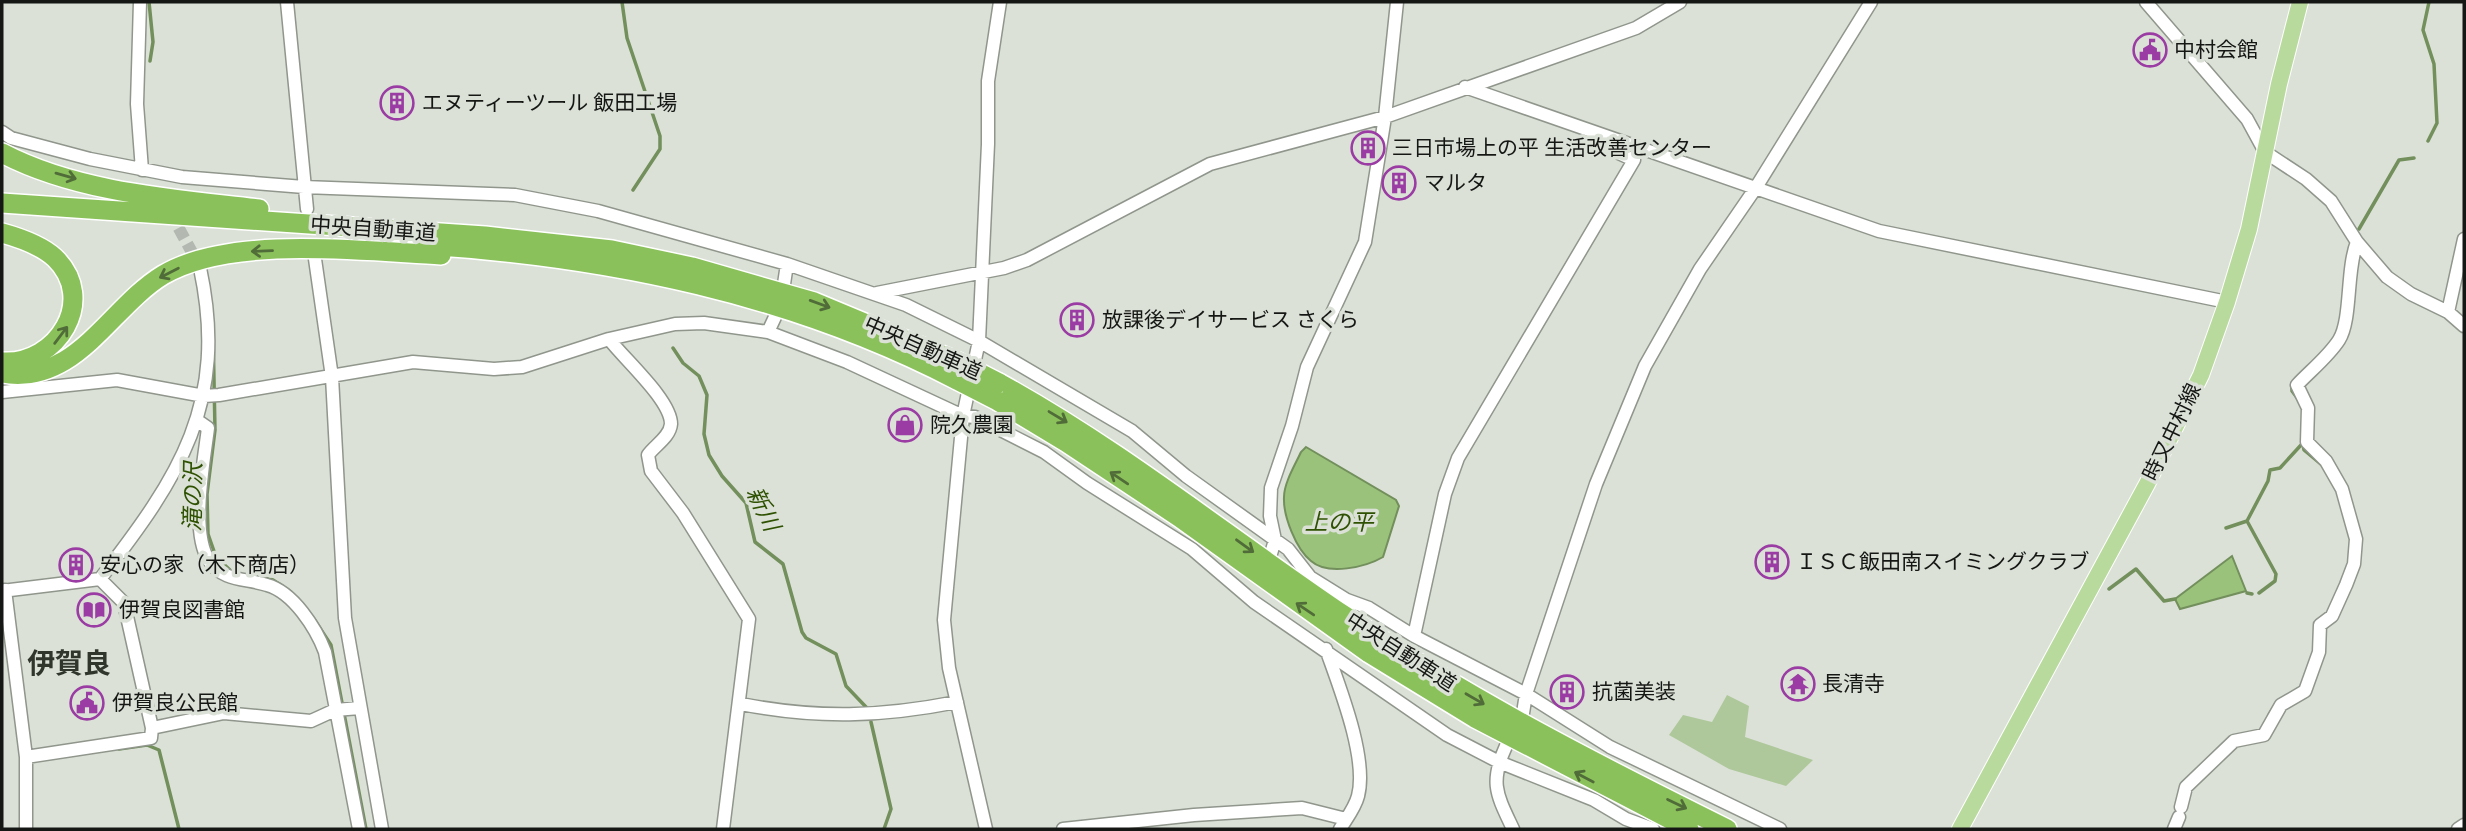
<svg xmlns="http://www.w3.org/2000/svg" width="2466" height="831" font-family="Karla,'Noto Sans JP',sans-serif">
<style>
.green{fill:#aec89b}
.water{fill:#9ac27b;stroke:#728f5c;stroke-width:2}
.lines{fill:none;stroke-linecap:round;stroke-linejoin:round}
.stream{stroke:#728f5c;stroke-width:3.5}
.minor-tunnel{stroke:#b3b9b0;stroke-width:12;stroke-dasharray:12 6;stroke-linecap:butt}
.minor-casing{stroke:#90968c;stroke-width:15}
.major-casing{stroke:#fff;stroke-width:18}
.highway-casing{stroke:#fff;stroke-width:22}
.minor{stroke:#fff;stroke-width:12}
.major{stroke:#b9da9d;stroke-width:16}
.highway{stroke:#8bc15b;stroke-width:19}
.highway-bridge-casing{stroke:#fff;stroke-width:22;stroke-linecap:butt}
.highway-bridge{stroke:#8bc15b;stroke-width:19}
.oneway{stroke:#506c38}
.labels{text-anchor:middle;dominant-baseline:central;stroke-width:7;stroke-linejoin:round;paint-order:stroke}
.poi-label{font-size:21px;fill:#151714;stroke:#dbe1d7;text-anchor:start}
.street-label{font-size:21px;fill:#151714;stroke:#dbe1d7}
.water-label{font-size:23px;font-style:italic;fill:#2e5102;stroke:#dbe1d7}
.district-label{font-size:28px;font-weight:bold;fill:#31362d;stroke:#dbe1d7}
</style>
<rect width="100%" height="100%" fill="#dbe1d7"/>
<!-- green -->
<path class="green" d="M1727,695l22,11 -4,31 68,23 -27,26 -57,-17 -60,-34 14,-20 29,7z"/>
<!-- water -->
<path class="water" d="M1306,447l90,53 3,6 -16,51c-17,10 -55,19 -72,4 -15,-12 -28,-45 -27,-64 0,-14 11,-32 17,-45z
M2232,556l14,35 -66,18 -5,-10z"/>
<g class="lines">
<!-- stream -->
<path class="stream" d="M149,2l4,40 -3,19
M622,2l5,36 33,98v13l-27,41
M2428,141l9,-18 -3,-59 -11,-34 6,-28
M2359,229l40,-69 15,-2
M213,331l2,99 -8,64 1,40 8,23 14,13
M673,348l10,15 16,13 8,19 -3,39 5,21 13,21 24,27 9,39 28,22 19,68 4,6 30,16 10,32 20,21
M2292,383v8l6,8
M2302,440l2,10 18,15
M2226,528l21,-7
M254,576l19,4 18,12
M2109,589l27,-20 28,32 11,-2
M2247,593l5,1
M2259,593l16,-12 1,-7 -29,-53 21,-40 2,-11 10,-2 21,-23
M314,619l17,26 35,184
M2269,715l8,-13
M871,722l20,87 -7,20
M119,749l28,-4 12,5 20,79"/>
<!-- minor-tunnel -->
<path class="minor-tunnel" d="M170,212l30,55"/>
<defs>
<path id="minor" d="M140,2l-3,102 5,66
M287,2l20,207
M2146,2l101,117 18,33 41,27 25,22 26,41 30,35 24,17 37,18 16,14
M1465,87l414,144 348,71
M2,132l9,6 79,21 92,18 122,10 211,8 83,16 189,53 119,41 73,36 153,90 54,45 102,73 22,28 37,23 22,8 45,28 112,58 84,53 170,82
M315,259l17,118 13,241 37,211
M784,284l3,-20
M877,293l127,-25 23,-8 183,-96 175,-47 251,-89 44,-26
M2448,312l16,-73
M768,332l7,-15
M609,339c15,20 62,61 62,85 -1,13 -17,22 -23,31l3,16 32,42 66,106 -26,210
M2,392l115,-12 87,16 15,-1 194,-33 81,7 28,-2 87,-28 66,-15 29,-1 64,9 79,30 116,54 12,1 69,35 43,31 105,66 62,53 193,133 52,27 95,38 32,19 27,10
M198,421l10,7c-4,33 -18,104 1,133 15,21 37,17 58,24 26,7 49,43 58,67l34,177
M1270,557l5,-17 -5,-24 1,-28 21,-62 15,-59 58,-125 20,-125 12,-115
M5,590l21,167v72
M2,591l98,-12c79,-102 129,-176 100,-311
M1414,636l31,-142 13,-36 176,-298 -40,-18
M1326,649c13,37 42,109 32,147 -3,12 -12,23 -18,33
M741,704c77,15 140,13 216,-2
M1523,713l3,-19 70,-210 49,-118 55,-97 55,-80 116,-187
M152,728l72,-15 87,8 24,-11 25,-2
M1506,746c-17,37 -9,49 7,83
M26,757l125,-19 1,-10 -28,-125 -24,-24
M2181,807l5,-20 48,-46 30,-6 17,-30 24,-14 14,-39 1,-27 12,-9 14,-31 8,-21 2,-25 -14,-50 -16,-28 -19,-19 1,-34 -11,-23c13,-14 31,-28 42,-45 13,-21 7,-70 18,-98
M986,829l-37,-161 -5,-48 19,-204 16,-75 9,-197v-63l12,-79
M1063,829l131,-14 108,-7 44,11
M2174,829l5,-12
M2458,829l6,-4"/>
<path id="major" d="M1960,829l187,-345 54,-109 26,-73 22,-73 30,-145 21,-82"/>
<path id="highway" d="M2,153c76,40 173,46 257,56
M2,203l483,33 127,14 80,17 122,35 144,60
M2,233c18,5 39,12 53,25 43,42 2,107 -52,104
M426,245c184,12 365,49 531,135
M2,373c74,13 107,-65 161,-98 67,-40 200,-24 278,-20
M999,383c122,67 230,155 346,233 124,83 249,147 382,213
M998,401l68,41 113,75 190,136 106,65 214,111"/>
</defs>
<!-- minor casing -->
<use href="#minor" class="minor-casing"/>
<!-- major casing -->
<use href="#major" class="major-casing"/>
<!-- highway casing -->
<use href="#highway" class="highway-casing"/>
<!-- minor -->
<use href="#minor" class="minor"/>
<!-- major -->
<use href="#major" class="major"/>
<!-- highway -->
<use href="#highway" class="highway"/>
<defs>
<path id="highway-bridge" d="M958,362l41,21
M957,380l41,21"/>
</defs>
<!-- highway-bridge casing -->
<use href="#highway-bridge" class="highway-bridge-casing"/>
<!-- highway-bridge -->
<use href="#highway-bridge" class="highway-bridge"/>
</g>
<!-- one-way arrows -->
<defs><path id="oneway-shaft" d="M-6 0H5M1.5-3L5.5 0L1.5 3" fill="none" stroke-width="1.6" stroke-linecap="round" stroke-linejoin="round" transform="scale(1.75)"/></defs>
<g class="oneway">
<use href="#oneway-shaft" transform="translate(66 176) rotate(16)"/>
<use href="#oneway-shaft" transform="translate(262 251) rotate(178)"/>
<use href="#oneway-shaft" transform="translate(169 273) rotate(153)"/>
<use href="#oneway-shaft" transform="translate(820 304) rotate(20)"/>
<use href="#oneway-shaft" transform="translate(61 335) rotate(-53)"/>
<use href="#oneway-shaft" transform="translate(1058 417) rotate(31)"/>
<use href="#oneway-shaft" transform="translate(1119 478) rotate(-146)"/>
<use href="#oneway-shaft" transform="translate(1245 546) rotate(36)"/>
<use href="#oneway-shaft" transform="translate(1305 609) rotate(-146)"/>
<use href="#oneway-shaft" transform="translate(1475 699) rotate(30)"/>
<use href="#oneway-shaft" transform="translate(1584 777) rotate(-152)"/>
<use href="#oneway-shaft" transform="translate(1677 804) rotate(26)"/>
</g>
<!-- icons -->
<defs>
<symbol id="civic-ring" viewBox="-11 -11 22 22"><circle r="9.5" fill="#dbe1d7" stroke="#9b3ca4" stroke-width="1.5"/><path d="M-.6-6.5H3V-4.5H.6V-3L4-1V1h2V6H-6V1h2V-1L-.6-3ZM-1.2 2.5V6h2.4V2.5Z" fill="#9b3ca4"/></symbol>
<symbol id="building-ring" viewBox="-11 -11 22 22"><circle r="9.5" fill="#dbe1d7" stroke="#9b3ca4" stroke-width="1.5"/><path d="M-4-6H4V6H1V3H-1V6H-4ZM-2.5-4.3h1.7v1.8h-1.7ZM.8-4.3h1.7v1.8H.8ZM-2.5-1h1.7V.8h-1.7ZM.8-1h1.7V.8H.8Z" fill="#9b3ca4"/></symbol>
<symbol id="shop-ring" viewBox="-11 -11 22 22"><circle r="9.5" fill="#dbe1d7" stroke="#9b3ca4" stroke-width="1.5"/><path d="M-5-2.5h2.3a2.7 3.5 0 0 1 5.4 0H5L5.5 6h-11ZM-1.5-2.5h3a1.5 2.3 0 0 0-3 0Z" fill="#9b3ca4"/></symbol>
<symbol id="library-ring" viewBox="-11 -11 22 22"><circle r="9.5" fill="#dbe1d7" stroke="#9b3ca4" stroke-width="1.5"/><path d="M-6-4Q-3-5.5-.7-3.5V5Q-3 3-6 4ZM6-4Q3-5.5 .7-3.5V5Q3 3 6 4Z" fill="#9b3ca4"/></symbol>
<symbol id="temple-ring" viewBox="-11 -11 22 22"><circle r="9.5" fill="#dbe1d7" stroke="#9b3ca4" stroke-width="1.5"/><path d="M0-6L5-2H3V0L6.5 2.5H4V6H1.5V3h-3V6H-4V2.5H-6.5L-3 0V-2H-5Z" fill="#9b3ca4"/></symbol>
</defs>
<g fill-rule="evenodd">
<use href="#civic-ring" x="2131" y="31" width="38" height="38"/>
<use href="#building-ring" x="378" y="84" width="38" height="38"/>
<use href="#building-ring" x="1349" y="129" width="38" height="38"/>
<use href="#building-ring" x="1380" y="164" width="38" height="38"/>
<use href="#building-ring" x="1058" y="301" width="38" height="38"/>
<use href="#shop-ring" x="886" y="406" width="38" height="38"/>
<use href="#building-ring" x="1753" y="543" width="38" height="38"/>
<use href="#building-ring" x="57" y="546" width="38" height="38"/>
<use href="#library-ring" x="75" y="591" width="38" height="38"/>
<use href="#temple-ring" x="1779" y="665" width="38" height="38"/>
<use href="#building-ring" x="1548" y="673" width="38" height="38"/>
<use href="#civic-ring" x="68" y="684" width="38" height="38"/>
</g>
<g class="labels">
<!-- poi labels -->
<g class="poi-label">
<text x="2174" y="50">中村会館</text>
<text x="422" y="103">エヌティーツール 飯田工場</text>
<text x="1392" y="148">三日市場上の平 生活改善センター</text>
<text x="1424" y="183">マルタ</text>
<text x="1102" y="320">放課後デイサービス さくら</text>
<text x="930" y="425">院久農園</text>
<text x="1796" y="562">ＩＳＣ飯田南スイミングクラブ</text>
<text x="100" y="565">安心の家（木下商店）</text>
<text x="119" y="610">伊賀良図書館</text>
<text x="1822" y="684">長清寺</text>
<text x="1592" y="692">抗菌美装</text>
<text x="112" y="703">伊賀良公民館</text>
</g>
<!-- street labels -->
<g class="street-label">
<text transform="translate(373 229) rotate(4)">中央自動車道</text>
<text transform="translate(923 348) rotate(24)">中央自動車道</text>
<text transform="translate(2172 432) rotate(-64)">時又中村線</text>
<text transform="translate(1401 652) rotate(33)">中央自動車道</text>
</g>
<!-- water labels -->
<g class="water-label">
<text transform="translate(193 497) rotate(-89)">滝の沢</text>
<text transform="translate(763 509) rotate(64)">新川</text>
<text x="1339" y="522">上の平</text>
</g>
<!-- district labels -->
<g class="district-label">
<text x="69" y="663">伊賀良</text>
</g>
</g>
<!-- border -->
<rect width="2466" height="831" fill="none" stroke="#151714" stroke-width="7"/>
</svg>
